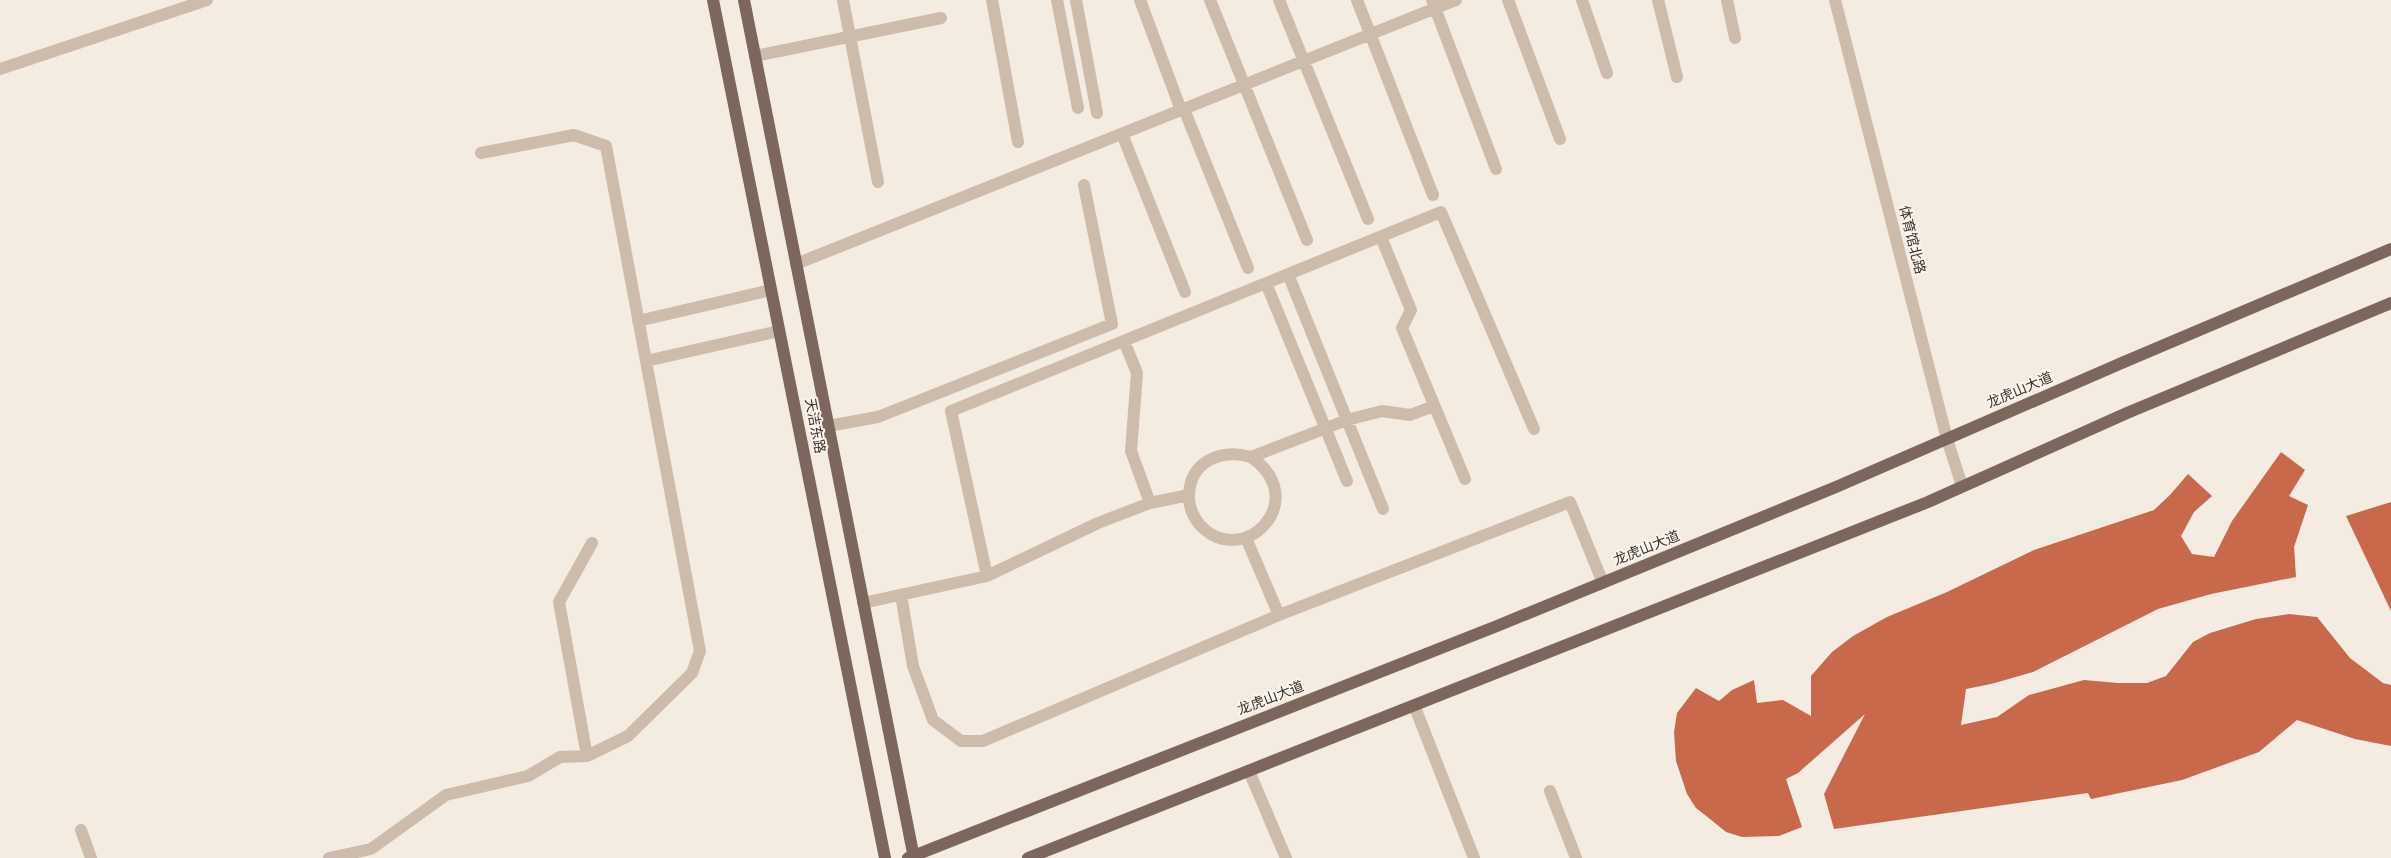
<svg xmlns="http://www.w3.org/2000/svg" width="2391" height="858" font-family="Overpass,'Noto Sans SC',sans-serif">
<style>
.building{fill:#c8694b}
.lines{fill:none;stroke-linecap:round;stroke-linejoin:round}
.minor{stroke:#cdbbac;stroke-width:12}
.major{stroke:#7d675c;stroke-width:12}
.labels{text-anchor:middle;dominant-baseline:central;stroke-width:4;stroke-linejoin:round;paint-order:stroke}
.street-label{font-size:14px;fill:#3b302b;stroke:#fbf5ee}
</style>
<rect width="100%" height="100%" fill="#f4ebe1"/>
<!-- building -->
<path class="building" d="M2281,452l24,18 -16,26 19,9 -14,42 2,30 -85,17 -53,15 -125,63 -42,12 -25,5 -5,36 36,-8 32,-22 55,-15 34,3h29l19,-7 27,-34 17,-9 46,-14 33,-5 28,3 33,41 33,25 8,2v61l-36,-7 -58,-19 -38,32 -77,28 -91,19 -3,-6 -254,36 -10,-35 41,-80 -67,59 -12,6 16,48 -23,9 -37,1 -16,-5 -16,-13 -14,-11 -9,-14 -11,-33 -2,-29 3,-19 19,-25 23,13 13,-11 22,-10 3,23 26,-3 28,16v-40l21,-24 21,-16 34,-19 60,-25 87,-42 120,-40 16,-15 18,-21 24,22 -18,16 -13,24 11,18 22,3 18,-36z
M2391,502v109l-45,-95z"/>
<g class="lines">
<!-- minor -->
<path class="minor" d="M843,0l35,182
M992,0l26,142
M1057,0l21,108
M1076,0l21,113
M1140,0l41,110
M1210,0l97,240
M1279,0l89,219
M1357,0l76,195
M1432,0l64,169
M1508,0l52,139
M1582,0l25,73
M1658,0l19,77
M1727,0l8,38
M1835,0l112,439 15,47
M755,56l186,-38
M0,69l207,-69
M1184,109l64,159
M1122,134l63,158
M1381,237l30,73 -9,18 63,151
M796,264l660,-264
M1288,274l95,235
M1266,283l81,198
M638,321l133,-31
M1124,341l13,32 -6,78 19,52 39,-8
M646,361l133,-30
M828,426l50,-9 234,-93 -28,-139
M1251,457c62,43 -8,114 -51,68 -7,-8 -12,-20 -11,-31 2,-34 33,-45 62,-37l96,-37 35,-9 28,4 24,-9
M1246,538l33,77
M987,576l-36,-165 490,-199 93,217
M901,595l12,71 20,54 28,21h22l296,-126 291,-113 33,81
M863,603l124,-27 111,-53 52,-20
M1414,705l60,153
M587,756l-28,-154 33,-59
M1249,771l37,87
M1550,791l26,67
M81,830l10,28
M329,858l42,-9 75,-54 82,-19 32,-19 27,-1 41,-20 64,-63 8,-22 -94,-505 -32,-11 -93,18"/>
<!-- major -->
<path class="major" d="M713,0l172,858
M744,0l170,858
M908,858l589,-232 339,-139 288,-125 267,-113
M1028,858l900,-356 199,-89 264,-110"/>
</g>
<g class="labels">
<!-- street labels -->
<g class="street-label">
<text transform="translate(1911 240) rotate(76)">体育馆北路</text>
<text transform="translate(2020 391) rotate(-23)">龙虎山大道</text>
<text transform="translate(814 426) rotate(79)">天洁东路</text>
<text transform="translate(1647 549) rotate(-22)">龙虎山大道</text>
<text transform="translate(1271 699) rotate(-21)">龙虎山大道</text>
</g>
</g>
</svg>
